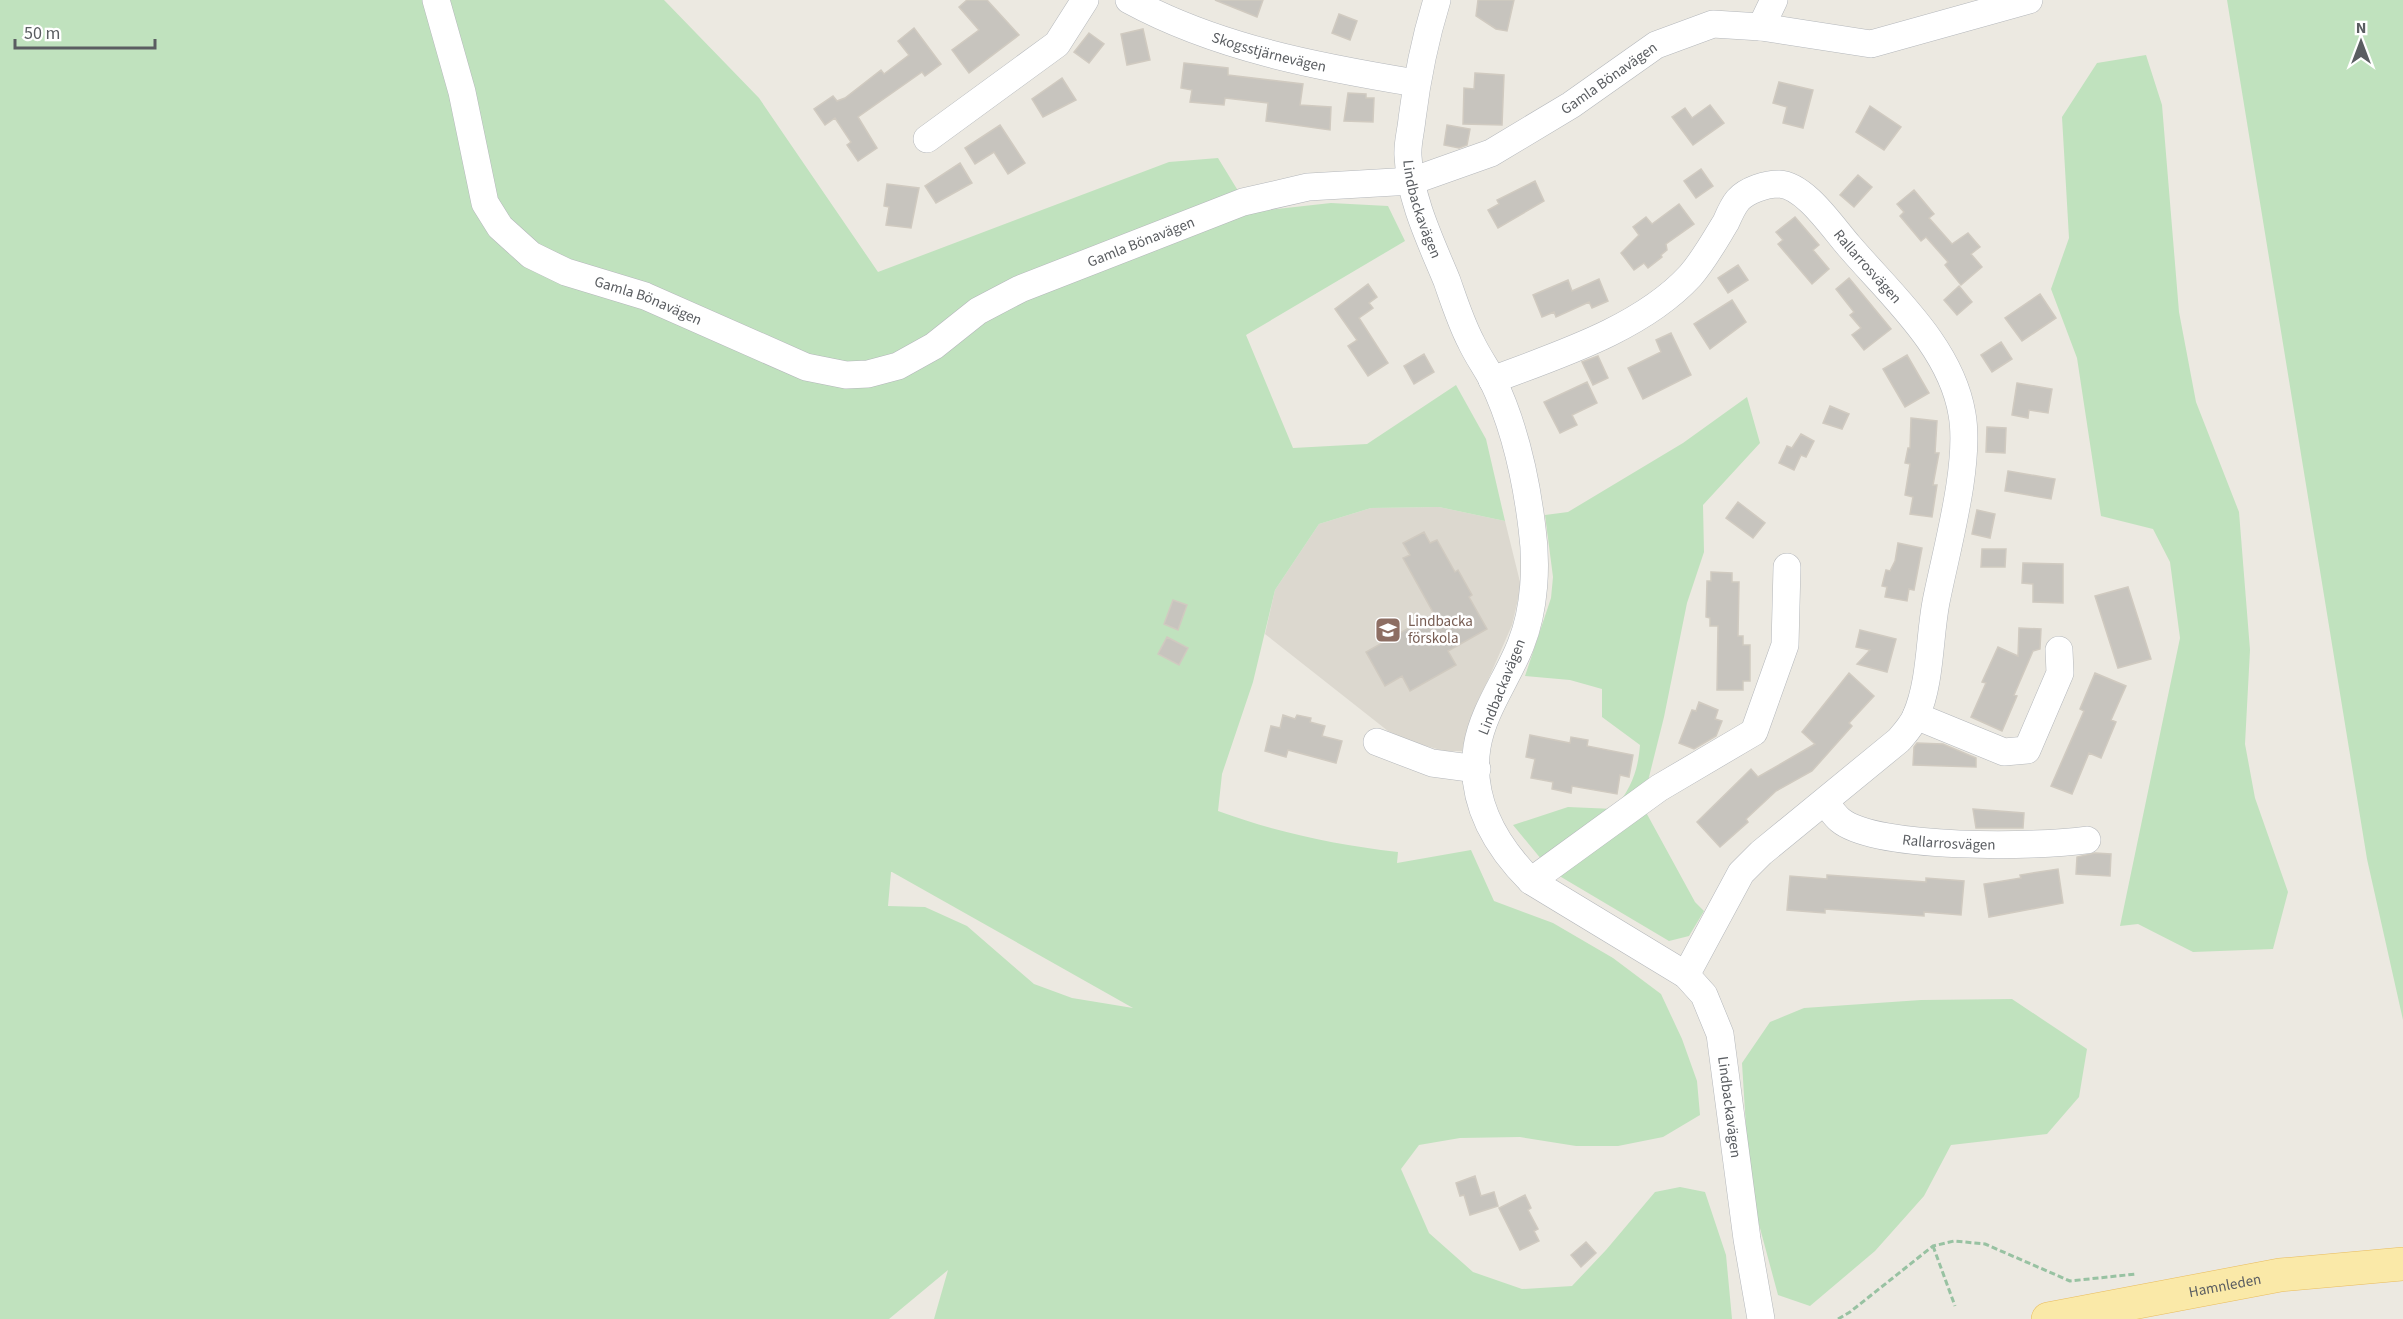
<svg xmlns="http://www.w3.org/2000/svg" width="2403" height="1319" font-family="'Source Sans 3',sans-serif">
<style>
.education{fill:#dcd8cf}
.green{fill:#c0e2be;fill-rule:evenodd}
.building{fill:#c7c4be;stroke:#d0cac0;stroke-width:1.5}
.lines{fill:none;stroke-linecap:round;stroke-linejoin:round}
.minor-casing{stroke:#b4b7bb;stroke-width:28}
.major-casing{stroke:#e9bc5d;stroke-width:34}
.path{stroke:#98c2a2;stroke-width:3;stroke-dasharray:6 3;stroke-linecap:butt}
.minor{stroke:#fff;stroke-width:27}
.major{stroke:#fae9a8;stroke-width:33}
.labels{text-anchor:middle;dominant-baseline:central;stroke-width:5;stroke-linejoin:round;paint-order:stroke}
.street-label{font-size:15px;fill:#5a5d61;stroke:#fff}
.education-label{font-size:15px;fill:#785e54;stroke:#fff;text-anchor:start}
</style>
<rect width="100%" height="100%" fill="#ece9e1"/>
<!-- education -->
<path class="education" d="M1439,507l66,14 16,65 -9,39 -44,101 -6,25h-18l-35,-10 -21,-10 -123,-97 10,-44 44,-66 52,-16z"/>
<!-- green -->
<path class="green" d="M0,0h664l95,98 119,174 291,-110 49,-4 33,54 80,-9 57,3 17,35 -159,94 47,113 74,-4 89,-59 30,54 19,82 -66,-14 -68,1 -52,16 -44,66 -22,92 -31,92 -4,37c61,22 115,33 180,41l-1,11 74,-13 23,51 59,22 60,35 48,36 21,45 15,42 3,34 -37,22 -45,9h-42l-56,-9 -60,1 -41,7 -18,24 28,64 44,39 49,17 50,-3 34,-36 49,-58 25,-5 25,5 21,63 6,64h-798l14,-49 -59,49h-889zM891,872h1l241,136 -61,-10 -38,-14 -67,-58 -42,-19 -37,-1z
M2227,0h176v1020l-36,-161z
M2146,55l16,50 17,207 17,90 43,110 11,138 -5,94 10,54 33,94 -15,57 -80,3 -55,-28 -18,2 60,-288 -10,-76 -17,-33 -52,-13 -24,-158 -26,-69 18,-51 -7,-121 35,-54z
M1747,397l13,46 -57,62 1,47 -17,51 -23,114 -22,88 53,97 9,9 -15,25 -20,5 -118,-70 -38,-46 55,-18 46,2c17,-20 24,-38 26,-64l-38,-28v-28l-32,-9 -45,-4 26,-78 2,-21 -8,-62 23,-3 115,-69z
M2012,999l75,50 -8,48 -32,37 -96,11 -27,51 -49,55 -65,55 -32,-11 -28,-104 -8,-128 28,-41 34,-14 117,-8z"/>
<!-- building -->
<path class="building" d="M967,0h20l32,35 -50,38 -17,-23 27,-20 -20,-23z
M1215,0h48l-6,17z
M1478,0h36l-7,31 -11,-2 -20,-13z
M1339,14l18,7 -7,19 -18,-7z
M914,28l27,36 -16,12 -3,-4 -64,45 19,31 -19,13 -11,-16 4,-3 -16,-24 -10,7 -11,-16 19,-13 4,5 8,-3 36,-28 3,4 25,-19 -11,-14z
M1143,29l7,31 -23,5 -6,-31z
M1089,33l15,11 -15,19 -15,-11z
M1184,63l44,5v7l75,9 -3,21 31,2 -1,23 -64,-9 2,-18 -43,-5 -1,7 -34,-3 2,-12 -11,-2z
M1475,73l29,2 -2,50 -39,-1 1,-36 10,1z
M1062,78l14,22 -33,17 -11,-18z
M1779,82l34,8 -10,38 -20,-5 4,-16 -14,-4z
M1348,93l18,1v4h8l-1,24 -29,-1z
M1710,105l14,18 -31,22 -21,-28 13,-9 7,10z
M1870,106l31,21 -17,23 -28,-18z
M1000,125l25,38 -17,11 -14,-22 -19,12 -10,-16z
M1447,125l23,4 -3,16 -8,3 -15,-3z
M960,163l12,20 -36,20 -11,-17z
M1701,169l12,17 -17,12 -12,-17z
M1858,175l14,12 -18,20 -14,-12z
M1535,181l9,20 -46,27 -10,-18 11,-6 -2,-4z
M887,184l32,4 -8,40 -25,-3 3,-18 -5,-1z
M1914,190l20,24 -5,4 23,26 16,-11 12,14 -9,7 11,13 -21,18 -16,-20 3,-3 -22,-25 -5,4 -21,-25 4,-4 -7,-8z
M1679,204l15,20 -28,20 1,6 -6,5 1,2 -14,11 -4,-5 -10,7 -13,-17 18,-18 -6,-8 13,-10 6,7z
M1795,217l24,28 -6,5 16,19 -17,15 -34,-40 5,-4 -7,-8z
M1738,265l10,15 -20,13 -10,-15z
M1849,278l42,51 -27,21 -12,-15 9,-7 -11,-13 4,-3 -18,-23z
M1599,279l9,22 -16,7 -3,-6 -33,15 -2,-5 -12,5 -9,-22 35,-15 4,11z
M1368,284l9,13 -8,6 4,5 -14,10 29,45 -20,13 -20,-30 9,-6 -22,-31z
M1959,286l13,16 -15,13 -13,-15z
M2040,294l16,24 -34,23 -17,-23z
M1732,300l14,22 -36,27 -16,-25z
M1671,333l20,42 -48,24 -15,-31 33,-16 -5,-12z
M2001,342l11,17 -20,13 -11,-17z
M1424,354l10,18 -20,12 -10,-18z
M1907,355l22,38 -24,14 -22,-38z
M1598,356l10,22 -15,7 -11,-23z
M1587,382l10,21 -25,12 5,10 -17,8 -16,-31z
M2017,383l35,6 -4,24 -19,-3 -1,8 -16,-3z
M1830,406l19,8 -7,15 -19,-6z
M1911,418l26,3 -2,32h4l-6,32h4l-5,32 -22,-3 3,-17 -8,-2 5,-31 -5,-1 3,-15h2z
M1987,427l19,1 -1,25 -19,-1z
M1801,434l13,7 -8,16 -5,-2 -7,15 -15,-7 8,-17 5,2z
M2008,471l47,8 -4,20 -46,-8z
M1738,502l27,21 -12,15 -27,-20z
M1977,510l18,4 -5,24 -18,-4z
M1424,532l6,11 7,-3 18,32 3,-2 14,25 -3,2 18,32 -39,22 8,14 -46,26 -8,-15 -17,10 -19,-34 68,-38 -31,-56 7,-3 -7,-12z
M1898,543l24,5 -8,42 -5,-1 -2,12 -22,-4 2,-10 -5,-1 4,-16 4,1 5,-10z
M1982,549h24l-1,18h-24z
M2023,563l40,1v39l-30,-1v-18l-11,-1z
M1711,572l21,1v9h7l-1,54h5v9h7v36h-7v9h-26l1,-64h-8v-8l-4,-1 1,-36h4z
M2128,587l23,72 -33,9 -23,-72z
M1173,600l14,5 -9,25 -14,-6z
M2019,628l22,1 -1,20 -7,2 -19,44 3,1 -15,35 -31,-14 15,-34 -4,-1 16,-35 20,9z
M1860,630l36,9 -9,33 -30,-8 13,-14 -14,-3z
M1167,637l21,11 -9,17 -21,-11z
M1849,673l25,23 -25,27 3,3 -40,45 -36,20 -30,28 2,3 -28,25 -23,-25 54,-53 7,8 57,-33 -13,-12z
M2095,673l31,13 -15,34 5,2 -15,36 -12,-5 -17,41 -21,-8 33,-75 -4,-2z
M1699,702l19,8 -3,9 7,2 -6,15 -22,13 -15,-6 13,-33 4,1z
M1283,715l12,4 2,-4 14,3 -1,4 15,4 -3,10 20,5 -6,22 -48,-13 -2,7 -21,-6 6,-25 9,2z
M1530,735l40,8 1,-6 17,3 -1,6 46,9 -4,22 -9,-2 -3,19 -45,-8 -1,7 -19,-4 1,-7 -22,-4 4,-19 -9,-2z
M1917,743l26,1 33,14v9l-63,-2 1,-18z
M1973,809l51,4 -1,15h-47z
M2095,853l16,1 -1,22 -34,-2 1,-17z
M2058,869l5,34 -74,14 -5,-33 37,-6 -1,-3z
M1827,875l99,7v-4l38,3 -3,34 -37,-3v4l-99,-7v4l-38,-3 3,-34 37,3z
M1475,1176l6,20 13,-4 4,14 -28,9 -6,-20 -4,1 -4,-13z
M1525,1195l6,13 -3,2 10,19 -4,2 5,10 -19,9 -21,-42z
M1586,1242l10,11 -15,14 -10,-12z"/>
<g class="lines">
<defs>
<g id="minor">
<path id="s1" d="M436,0l26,92 23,111 15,24 31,28 35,17 79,24 161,71 40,8 22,-1 30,-8 36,-20 44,-35 42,-22 223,-87 65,-15 104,-6 79,-28 80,-48 85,-60 57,-21 48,3 110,17 158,-44"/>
<path id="s2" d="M1129,0c88,48 190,67 287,83"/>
<path id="s3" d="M1437,0c-12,39 -20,79 -25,119 -1,12 -5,25 -4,37 2,44 23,86 39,125 7,20 14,42 24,61 6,13 14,24 21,37 22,45 34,99 40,149 5,36 3,81 -11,116 -13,34 -38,66 -44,103 -8,53 18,98 54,134l155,94 18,20 16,39 27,205 14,80"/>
<path d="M1761,27l13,-27"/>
<path d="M927,139l130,-95 28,-44"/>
<path id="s4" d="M1492,380c66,-25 149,-51 198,-104 14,-16 25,-36 36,-54 3,-7 7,-16 12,-22 9,-10 28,-16 41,-16 26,1 54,44 70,62 42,49 102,101 113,168 9,50 -16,137 -26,188 -7,37 -5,79 -20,114 -3,8 -11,17 -17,24l-138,113 -20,20 -55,102"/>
<path d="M1916,716l88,36 23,-2 33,-77 -1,-23"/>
<path d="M1377,742l55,21 45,6"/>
<path id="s5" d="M1825,802c5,6 9,13 15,18 36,30 199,27 247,20"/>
<path d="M1531,881l128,-93 95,-56 31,-87 2,-78"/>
</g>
<g id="major">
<path id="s6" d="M2048,1319l232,-44 123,-11"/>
</g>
</defs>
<!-- minor casing -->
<use href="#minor" class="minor-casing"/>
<!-- major casing -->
<use href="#major" class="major-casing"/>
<!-- path -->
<path class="path" d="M1933,1246l22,60
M1838,1319l12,-7 83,-66 21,-5 31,3 85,37 66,-7"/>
<!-- minor -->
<use href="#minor" class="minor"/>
<!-- major -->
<use href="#major" class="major"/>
</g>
<!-- icons -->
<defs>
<symbol id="school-square" viewBox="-11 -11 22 22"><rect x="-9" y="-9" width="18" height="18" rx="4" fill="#8d6e63" stroke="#fff"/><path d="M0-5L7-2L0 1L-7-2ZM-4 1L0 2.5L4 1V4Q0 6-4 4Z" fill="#fff"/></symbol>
</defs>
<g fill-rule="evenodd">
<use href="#school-square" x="1373" y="615" width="30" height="30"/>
</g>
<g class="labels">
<!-- street labels -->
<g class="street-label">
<text stroke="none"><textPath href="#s2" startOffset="150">Skogsstjärnevägen</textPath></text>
<text stroke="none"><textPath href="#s1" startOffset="1449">Gamla Bönavägen</textPath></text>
<text stroke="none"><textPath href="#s3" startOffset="214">Lindbackavägen</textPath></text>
<text stroke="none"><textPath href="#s1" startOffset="945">Gamla Bönavägen</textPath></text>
<text stroke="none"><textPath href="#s4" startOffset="484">Rallarrosvägen</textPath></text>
<text stroke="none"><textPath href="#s1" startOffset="405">Gamla Bönavägen</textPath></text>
<text transform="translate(1502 687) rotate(-68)">Lindbackavägen</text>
<text stroke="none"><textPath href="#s5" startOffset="136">Rallarrosvägen</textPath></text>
<text stroke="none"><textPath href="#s3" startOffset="1258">Lindbackavägen</textPath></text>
<text stroke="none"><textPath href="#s6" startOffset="180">Hamnleden</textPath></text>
</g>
<!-- education labels -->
<g class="education-label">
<text x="1408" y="621">Lindbacka<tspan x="1408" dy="17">förskola</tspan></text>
</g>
</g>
<!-- north arrow -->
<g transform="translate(2361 42)" stroke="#ffffff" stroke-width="4.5" paint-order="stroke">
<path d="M0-4.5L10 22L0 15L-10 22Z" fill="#5a5d61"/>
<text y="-9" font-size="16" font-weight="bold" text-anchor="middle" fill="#5a5d61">N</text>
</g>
<!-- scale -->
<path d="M15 39v9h140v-9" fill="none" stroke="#5a5d61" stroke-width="3"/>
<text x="24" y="39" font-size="18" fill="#5a5d61" stroke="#ffffff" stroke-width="4.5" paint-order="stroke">50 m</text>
</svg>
